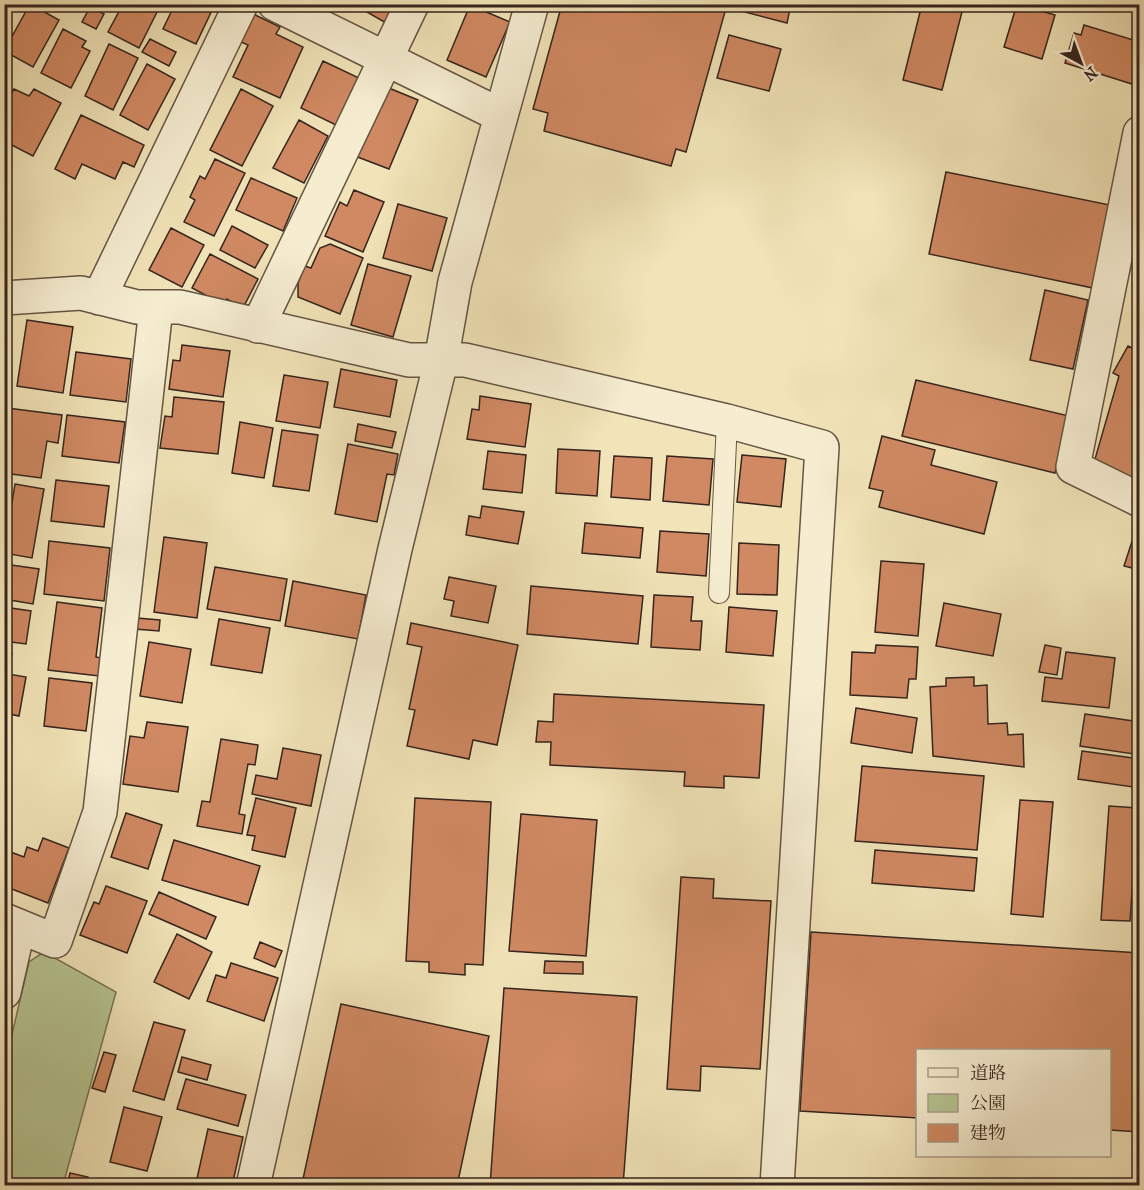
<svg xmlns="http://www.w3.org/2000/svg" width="1144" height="1190" font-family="'IM FELL French Canon','Noto Serif JP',serif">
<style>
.green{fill:#b6c592;stroke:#767558;stroke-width:1.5}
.building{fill:#d08962;stroke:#35251e;stroke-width:1.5}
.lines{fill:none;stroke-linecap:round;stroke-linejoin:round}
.lane-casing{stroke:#645544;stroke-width:22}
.street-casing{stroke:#645544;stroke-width:36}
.lane{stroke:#f6edd1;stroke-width:20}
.street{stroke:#f6edd1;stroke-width:33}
</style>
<rect width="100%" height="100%" fill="#f1e4b8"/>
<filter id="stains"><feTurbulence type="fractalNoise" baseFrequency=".00333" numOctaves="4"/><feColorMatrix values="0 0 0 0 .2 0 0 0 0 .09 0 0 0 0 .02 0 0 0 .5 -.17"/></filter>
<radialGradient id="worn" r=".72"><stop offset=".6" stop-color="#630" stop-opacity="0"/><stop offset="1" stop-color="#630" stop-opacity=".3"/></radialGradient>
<!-- green -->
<path class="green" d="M44,952l72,40 -53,193 -58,1v-122l24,-102z"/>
<!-- building -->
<path class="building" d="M30,4l29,16 -26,47 -29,-16z
M123,4h38l-22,44 -31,-16z
M175,4h40l-19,40 -33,-15z
M353,4h42l-9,19z
M562,4h152l12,4 -40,144 -10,-3 -5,17 -127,-35 4,-18 -15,-4z
M739,4h52l-4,19 -50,-13z
M922,4h42l-22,86 -39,-10z
M1017,4l38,11 -13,44 -38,-12z
M470,5l40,17 -24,55 -39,-17z
M90,7l14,7 -8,15 -14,-7z
M247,11l33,16 -4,7 27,13 -23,51 -47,-21 15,-32 -13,-6z
M1084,25l56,17v20l-8,22 -67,-21 9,-30 7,2z
M63,29l23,12 -4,6 8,4 -19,37 -30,-15z
M729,35l52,14 -12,42 -52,-13z
M150,39l26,13 -7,14 -27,-14z
M109,44l29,14 -25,52 -28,-14z
M323,61l36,17 -23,47 -35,-17z
M147,64l28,15 -27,51 -28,-15z
M384,86l34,14 -29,69 -34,-13z
M14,89l15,7 5,-7 27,14 -28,53 -29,-15v-34z
M241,89l32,17 -31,60 -32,-16z
M81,115l63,30 -10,22 -11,-5 -8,17 -33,-15 -7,15 -20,-10z
M299,120l29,16 -24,47 -31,-15z
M215,159l30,14 -31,63 -30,-14 11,-22 -5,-3 10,-21 5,3z
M946,172l164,33 -17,83 -164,-34z
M251,178l46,20 -14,33 -47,-21z
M354,190l30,12 -21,50 -38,-16 15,-34 7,4z
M398,204l49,14 -15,53 -49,-13z
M232,226l36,19 -13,23 -35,-18z
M171,228l33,17 -22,42 -33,-17z
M330,244l33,14 -23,56 -42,-17v-14l7,-17 6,2 9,-20z
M210,254l48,25 -15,29 -16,-9 -3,6 -32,-17z
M368,264l43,12 -18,61 -42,-12z
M1045,290l43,10 -15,69 -43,-9z
M27,320l46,7 -10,66 -46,-7z
M182,345l48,6 -7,46 -54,-8 4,-29 7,1z
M1128,346l12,6v130l-45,-23 24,-83 -6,-3z
M76,352l55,7 -5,43 -56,-7z
M341,369l56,11 -7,37 -56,-10z
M284,375l44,7 -8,46 -44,-7z
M916,380l153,36 -14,57 -153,-37z
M480,396l51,8 -6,43 -58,-8 5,-30 7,1z
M174,397l50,5 -6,52 -58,-6 5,-32 7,1z
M7,408l55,7 -4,28 -11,-2 -6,37 -37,-5z
M67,415l58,7 -6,41 -57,-7z
M240,422l33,6 -9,50 -32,-5z
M358,424l38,8 -4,16 -37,-7z
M282,430l36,5 -9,56 -36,-5z
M882,436l53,14 -4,15 66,17 -13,52 -105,-27 4,-16 -14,-3z
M348,444l50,10 -4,21 -7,-1 -10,48 -42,-8z
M558,449l42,2 -3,45 -41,-3z
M488,451l38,4 -4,38 -39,-4z
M742,455l44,4 -5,48 -44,-5z
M614,456l38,2 -2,42 -39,-3z
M667,456l46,3 -4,46 -46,-4z
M56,480l53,6 -5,41 -53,-6z
M15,484l29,5 -12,69 -28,-5z
M482,506l42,6 -6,32 -52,-9 3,-19 11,2z
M585,523l58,5 -3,30 -58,-5z
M1137,526h3v44l-16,-4z
M660,531l49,3 -3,42 -49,-4z
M164,537l43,6 -10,75 -43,-6z
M49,541l61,7 -6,53 -60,-7z
M739,543l40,2 -2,50 -40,-1z
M881,561l43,3 -6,72 -43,-4z
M4,564l35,5 -6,35 -29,-5z
M215,567l72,12 -7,42 -73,-12z
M449,577l47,9 -8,37 -37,-7 3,-15 -10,-2z
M293,581l73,14 -8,44 -73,-13z
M531,586l112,10 -5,48 -111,-10z
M654,595l39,2 -2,24h11l-2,29 -49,-3z
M57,602l45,6 -6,49 5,1 -2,18 -51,-6z
M944,603l57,11 -8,42 -57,-10z
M4,607l27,4 -5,33 -22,-3z
M729,607l48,4 -4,45 -47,-4z
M137,618l23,2 -1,11 -24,-2z
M219,619l51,9 -8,45 -51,-8z
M411,623l107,22 -21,100 -24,-5 -4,19 -62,-13 8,-36 -6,-1 13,-62 -15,-3z
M149,642l42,7 -9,54 -42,-7z
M876,645l42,2 -2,32h-7l-2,19 -57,-3 2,-43 23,1z
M1045,645l16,3 -4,27 -18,-3z
M4,651l8,2 -4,21 18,3 -7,39 -15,-3z
M1066,652l49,6 -6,50 -67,-7 3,-24 17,2z
M974,677v9l13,-1 1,39 19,-1 1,12 15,-1 1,33 -91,-11 -3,-69 16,-1v-8z
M49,678l43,5 -6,48 -42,-5z
M554,694l210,11 -5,73 -35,-2v12l-40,-2 1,-14 -135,-7 1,-23h-15l2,-21 15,1z
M856,708l61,10 -5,35 -61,-10z
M1085,714l55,8 -6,32 -54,-8z
M147,722l41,5 -10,65 -55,-8 7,-48 14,2z
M221,739l37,6 -3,20 -7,-1 -9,50 6,1 -3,19 -45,-8 5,-25 8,1z
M283,748l38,7 -10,51 -59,-12 4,-19 21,4z
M1082,751l58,8v29l-62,-9z
M862,766l122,10 -7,74 -122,-9z
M256,798l40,10 -11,49 -33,-7 3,-14 -8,-1z
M415,798l76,4 -8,163 -18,-1v11l-36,-3v-10l-23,-1z
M1020,800l33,2 -10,115 -32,-3z
M1109,806l29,2 -8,113 -29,-1z
M126,813l36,12 -14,44 -37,-12z
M521,814l76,6 -11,136 -77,-5z
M43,838l26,10 -21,55 -44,-17v-25l4,-10 16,6 3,-10 11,4z
M174,840l86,26 -12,39 -86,-25z
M875,850l102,8 -3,33 -102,-8z
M681,877l33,2 -1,19 58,3 -11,168 -59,-3 -1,25 -33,-2z
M106,886l41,15 -20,52 -47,-18 14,-33 5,2z
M159,892l57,25 -10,22 -57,-25z
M811,932l329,21v179l-30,-2v-80h-192v68l-118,-7z
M177,934l35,18 -23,47 -35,-17z
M260,942l22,9 -7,16 -21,-9z
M545,961l38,1v12l-39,-1z
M231,963l47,15 -14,43 -57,-20 9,-26 10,3z
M504,988l133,9 -14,189h-133z
M341,1004l148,32 -32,150h-124l-30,-7z
M154,1022l31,8 -21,70 -31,-9z
M104,1052l12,3 -11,37 -13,-4z
M182,1057l29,8 -4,15 -29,-8z
M186,1079l60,16 -8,31 -61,-17z
M124,1107l38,10 -15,54 -37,-9z
M208,1129l35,8 -11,49 -36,-3z
M70,1173l18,4 -1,9h-20z"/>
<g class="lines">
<defs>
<path id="lane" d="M719,593l8,-172"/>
<path id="street" d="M275,4l225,111
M1140,133l-67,334 67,33
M4,298l77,-5 56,14h43l229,53h56l262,61 95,26 -45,739
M99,298l142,-294
M258,326l154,-322
M4,920l51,21 45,-129 56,-504
M4,992l15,-66
M253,1186l142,-637 46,-188 14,-79 77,-278"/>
</defs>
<!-- lane casing -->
<use href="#lane" class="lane-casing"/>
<!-- street casing -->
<use href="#street" class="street-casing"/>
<!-- lane -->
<use href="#lane" class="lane"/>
<!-- street -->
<use href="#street" class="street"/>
</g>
<!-- margin -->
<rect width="1144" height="1190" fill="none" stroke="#f1e4b8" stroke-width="24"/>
<rect x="6" y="6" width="1132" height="1178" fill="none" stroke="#35251e" stroke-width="3"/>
<rect x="12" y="12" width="1120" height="1166" fill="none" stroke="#35251e" stroke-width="1.5"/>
<!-- legend -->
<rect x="916" y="1049" width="195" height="108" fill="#f6edd1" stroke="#a99d89" stroke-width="1.5"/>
<rect x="928" y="1068" width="30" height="9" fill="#f6edd1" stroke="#a99d89" stroke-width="1.5"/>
<text x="970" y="1079" font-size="18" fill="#35251e">道路</text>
<rect x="928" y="1094" width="30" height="18" fill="#b6c592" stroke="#a99d89" stroke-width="1.5"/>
<text x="970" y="1109" font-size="18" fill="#35251e">公園</text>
<rect x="928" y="1124" width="30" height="18" fill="#d08962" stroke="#a99d89" stroke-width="1.5"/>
<text x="970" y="1139" font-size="18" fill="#35251e">建物</text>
<!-- north arrow -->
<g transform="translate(1081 63) rotate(139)" stroke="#f6edd1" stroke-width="4.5" paint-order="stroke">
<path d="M0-4.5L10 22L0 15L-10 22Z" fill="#35251e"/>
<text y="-9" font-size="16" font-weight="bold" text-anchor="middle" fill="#35251e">N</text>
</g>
<rect width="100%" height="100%" filter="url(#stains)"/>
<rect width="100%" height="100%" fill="url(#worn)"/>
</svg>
